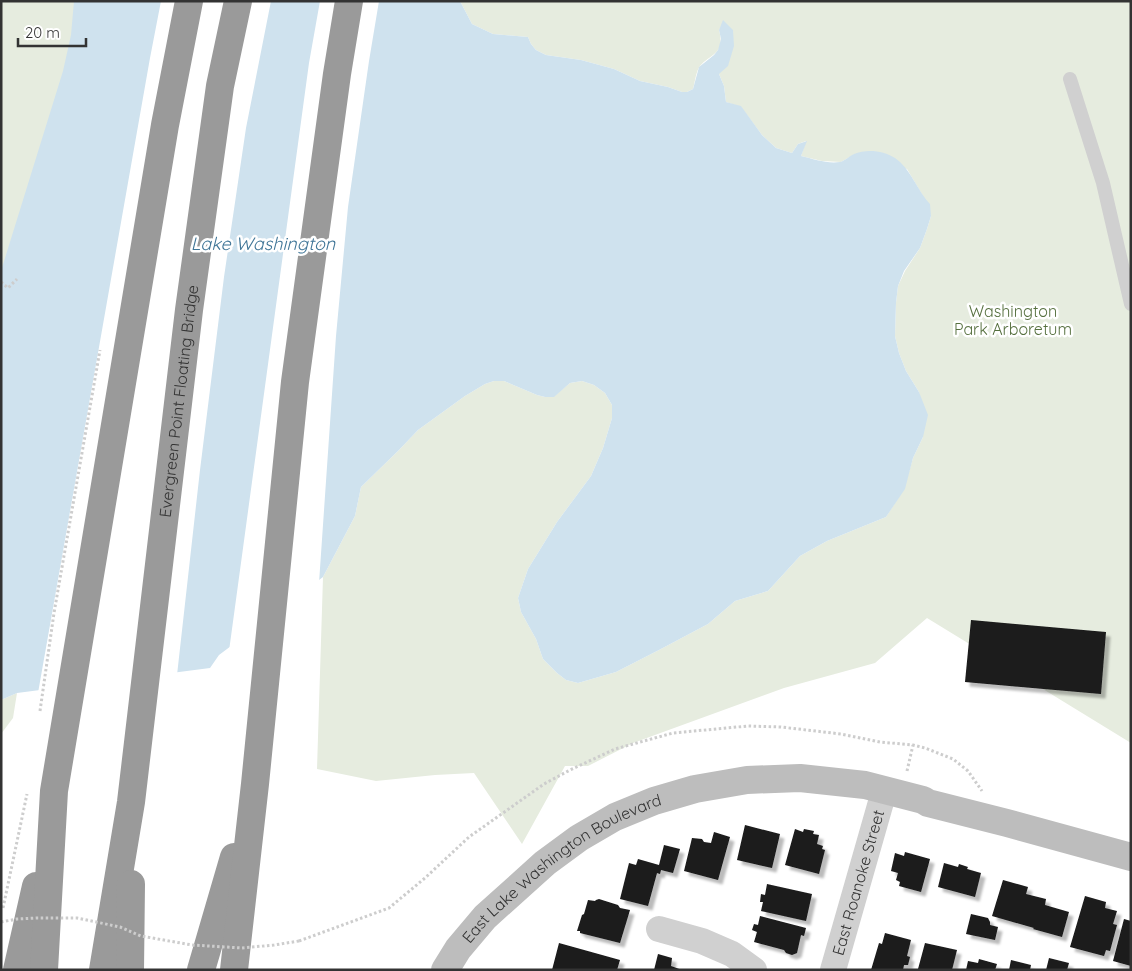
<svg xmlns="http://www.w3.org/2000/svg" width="1132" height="971" font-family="Quicksand,sans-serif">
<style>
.green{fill:#e6ecdf}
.water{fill:#cfe2ee}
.pier{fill:#fff}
.building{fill:#1a1a1a;filter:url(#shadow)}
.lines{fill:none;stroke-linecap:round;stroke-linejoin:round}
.path{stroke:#cdcdcd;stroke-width:3;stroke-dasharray:2.5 2.5;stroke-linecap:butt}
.lane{stroke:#d0d0d0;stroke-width:14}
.street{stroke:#d0d0d0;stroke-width:26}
.secondary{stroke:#bdbdbd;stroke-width:28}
.highway{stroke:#9a9a9a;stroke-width:28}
.path-bridge{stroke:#cdcdcd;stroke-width:3;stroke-dasharray:2.5 2.5;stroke-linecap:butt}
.labels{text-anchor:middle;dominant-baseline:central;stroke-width:5;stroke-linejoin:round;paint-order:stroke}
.park-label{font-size:16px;fill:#56703f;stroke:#fff}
.street-label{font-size:16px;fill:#333;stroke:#fff}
.water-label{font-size:18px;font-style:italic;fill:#3f7597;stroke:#fff}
</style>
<defs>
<filter id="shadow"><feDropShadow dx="4.5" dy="4.5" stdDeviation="1" flood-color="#0004"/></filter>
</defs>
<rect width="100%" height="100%" fill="#fff"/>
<!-- green -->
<path class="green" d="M1,1h83l-83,287z
M460,1h671v742l-204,-125 -52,45 -91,25 -151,55 -45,23h-23l-43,78 -48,-71 -39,2 -59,6 -59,-12 6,-192 32,-61 6,-29 38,-37 19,-20 47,-34 20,-12 9,-3h10l33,14 8,2h8l17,-14 12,-2 12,4 11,8 7,12v13l-9,30 -12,28 -34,46 -29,47 -10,29 3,14 15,27 7,20 14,14 9,7 12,3 38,-11 43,-22 49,-26 27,-23 33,-10 32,-35 27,-15 59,-24 18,-28 9,-31 10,-21 -4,-45 -13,-21 -7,-18 -4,-17 1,-33 2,-17 7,-15 15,-23 7,-19 4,-13 -8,-20 -16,-27 -52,-15 -14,8 -19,-1 -21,-5 5,-15 -8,3 -6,9 -16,-5 -14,-13 -21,-28 -15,-5 -2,-16 -5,-12 5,-53 -5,9c6,24 -6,22 -19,36 -4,5 -5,16 -7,23l-6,3h-5l-14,-5 -28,-6 -26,-12 -33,-9 -35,-5 -10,-5 -5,-6 -3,-7 -35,-3 -21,-10z
M17,693l-4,25 -12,16v-34z"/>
<!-- water -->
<path class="water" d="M74,1h386l12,23 21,10 35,3 3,7 5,6 10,5 35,5 33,9 26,12 28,6 14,5h5l6,-3 6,-22 15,-12 4,-5 3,-11 -2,-9 4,-10 10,10 1,16 -6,20 -9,8 5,12 2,16 15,4 21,29 14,13 16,5 6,-9 9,-3 -6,15c13,3 26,8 39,6 5,-1 9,-6 14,-8 12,-5 29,-4 41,4 16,11 22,32 35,46l1,12 -4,13 -7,19 -16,23 -6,15 -2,17 -1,33 4,17 7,18 13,21 9,23 -5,22 -10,21 -8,31 -19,28 -59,24 -27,15 -32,35 -33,10 -27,23 -49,26 -43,22 -38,11 -12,-3 -9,-7 -14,-14 -7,-20 -15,-27 -3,-14 10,-29 29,-47 34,-46 12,-28 9,-30v-13l-7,-12 -11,-8 -12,-4 -12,2 -16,14h-9l-8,-2 -33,-14h-10l-9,3 -20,12 -47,34 -19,20 -38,37 -6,29 -32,61 -104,78 -9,13 -193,25 -16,7v-429l62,-200 8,-36z"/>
<!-- pier -->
<path class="pier" d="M161,1h110l-25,127 -22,149 -24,193 -23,205 -139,18 112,-635z
M320,1h59l-10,60 -21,146 -12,129 -17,247 -90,68 80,-588z"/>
<!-- building -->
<path class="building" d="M971,620l135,12 -5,62 -136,-12z
M745,825l35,9 -8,34 -35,-8z
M795,829l8,3 1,-3 10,2 -1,3 6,1 -2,9 6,2 -1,3 3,1 -6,24 -34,-9z
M714,832l16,5 -12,43 -34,-9 8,-33 10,1 2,3 7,1z
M664,845l16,4 -7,24 -12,-3 -1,4 -3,-1 -9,33 -28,-7 9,-36 7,2 2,-6 21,6z
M905,852l25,7 -9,33 -22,-6 1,-4 -4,-2 2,-7 -7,-2 4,-18 9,3z
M944,863l14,4 1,-3 9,3 -1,2 14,4 -6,24 -37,-10z
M1003,880l25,7 -2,7 20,5 -1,6 24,7 -7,25 -29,-8 1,-1 -42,-12z
M767,884l45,10 -6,27 -45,-10 2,-9h-3l1,-8 4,1z
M1085,896l21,6 -1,6 12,3 -4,13 4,1 -7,26 -4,-1 -2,6 -34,-9z
M599,899l19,6 2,3 10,2 -10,33 -40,-10v-2h-3l5,-16 2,-1 4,-14 7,1 1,-1z
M971,914l17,4 2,4v3l8,2 -3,13 -29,-6z
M760,916l46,12 -2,8 -3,-1 -4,18 -5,2 -6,-2 -2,-3 -30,-8 3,-10 -5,-2 2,-6 4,1z
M1124,919l7,2v45l-18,-5z
M885,933l26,7 -4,16 3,1 -2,8h-4l-1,5h-32l8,-27 3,1z
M559,943l61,17 -3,10h-65z
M925,943l32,7 -5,20 -34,-1z
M658,954l14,4 -1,8 11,4h-28z
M1049,958l20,5 -2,7h-21z
M979,959l18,5 -2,6h-29l2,-9 10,2z
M1011,960l20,5 -1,5h-21z"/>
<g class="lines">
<!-- path -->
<path class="path" d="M1,282l7,6 9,-9
M40,711l14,-98 46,-263
M907,771l6,-26
M3,908l24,-114
M299,941l90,-33 36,-30 44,-41 75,-53 26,-14 45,-21 58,-16 75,-7 33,1 60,7 39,8 33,3 12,3 28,11 15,12 14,20"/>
<!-- lane -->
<path class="lane" d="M1070,79l33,104 28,121"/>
<!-- street -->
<g class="street">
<path d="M659,929l43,12 30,13 22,16"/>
<path id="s1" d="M833,970l50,-175"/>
</g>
<!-- secondary -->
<path class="secondary" id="s2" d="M445,970l13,-21 27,-32 60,-54 34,-25 36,-21 39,-16 41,-12 52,-9 53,-2 65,7 58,15 5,3 79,20 124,34"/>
<!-- highway -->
<g class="highway">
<path d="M17,970l19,-84"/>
<path d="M44,970l10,-179 111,-666 24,-124"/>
<path id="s3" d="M103,970l28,-168 58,-492 31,-224 18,-85"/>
<path d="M130,970l1,-86"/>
<path d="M201,970l33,-113"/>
<path d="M234,970l21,-186 40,-402 42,-308 12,-73"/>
</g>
<!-- path-bridge -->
<path class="path-bridge" d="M1,922l16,-3 19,-1h41l43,9 21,9 51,9 50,3 32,-3 25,-4"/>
</g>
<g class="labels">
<!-- park labels -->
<g class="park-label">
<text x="1013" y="311">Washington<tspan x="1013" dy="18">Park Arboretum</tspan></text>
</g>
<!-- street labels -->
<g class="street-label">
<text stroke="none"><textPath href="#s3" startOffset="574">Evergreen Point Floating Bridge</textPath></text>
<text stroke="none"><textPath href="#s2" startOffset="158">East Lake Washington Boulevard</textPath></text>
<text stroke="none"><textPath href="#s1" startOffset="91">East Roanoke Street</textPath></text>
</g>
<!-- water labels -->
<g class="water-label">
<text x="263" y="243">Lake Washington</text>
</g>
</g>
<!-- border -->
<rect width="1132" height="971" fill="none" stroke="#333333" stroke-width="5"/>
<!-- scale -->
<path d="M18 38v8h68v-8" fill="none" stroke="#333333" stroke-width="2.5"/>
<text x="25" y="38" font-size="15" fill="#333333" stroke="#ffffff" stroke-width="4" paint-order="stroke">20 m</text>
</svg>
